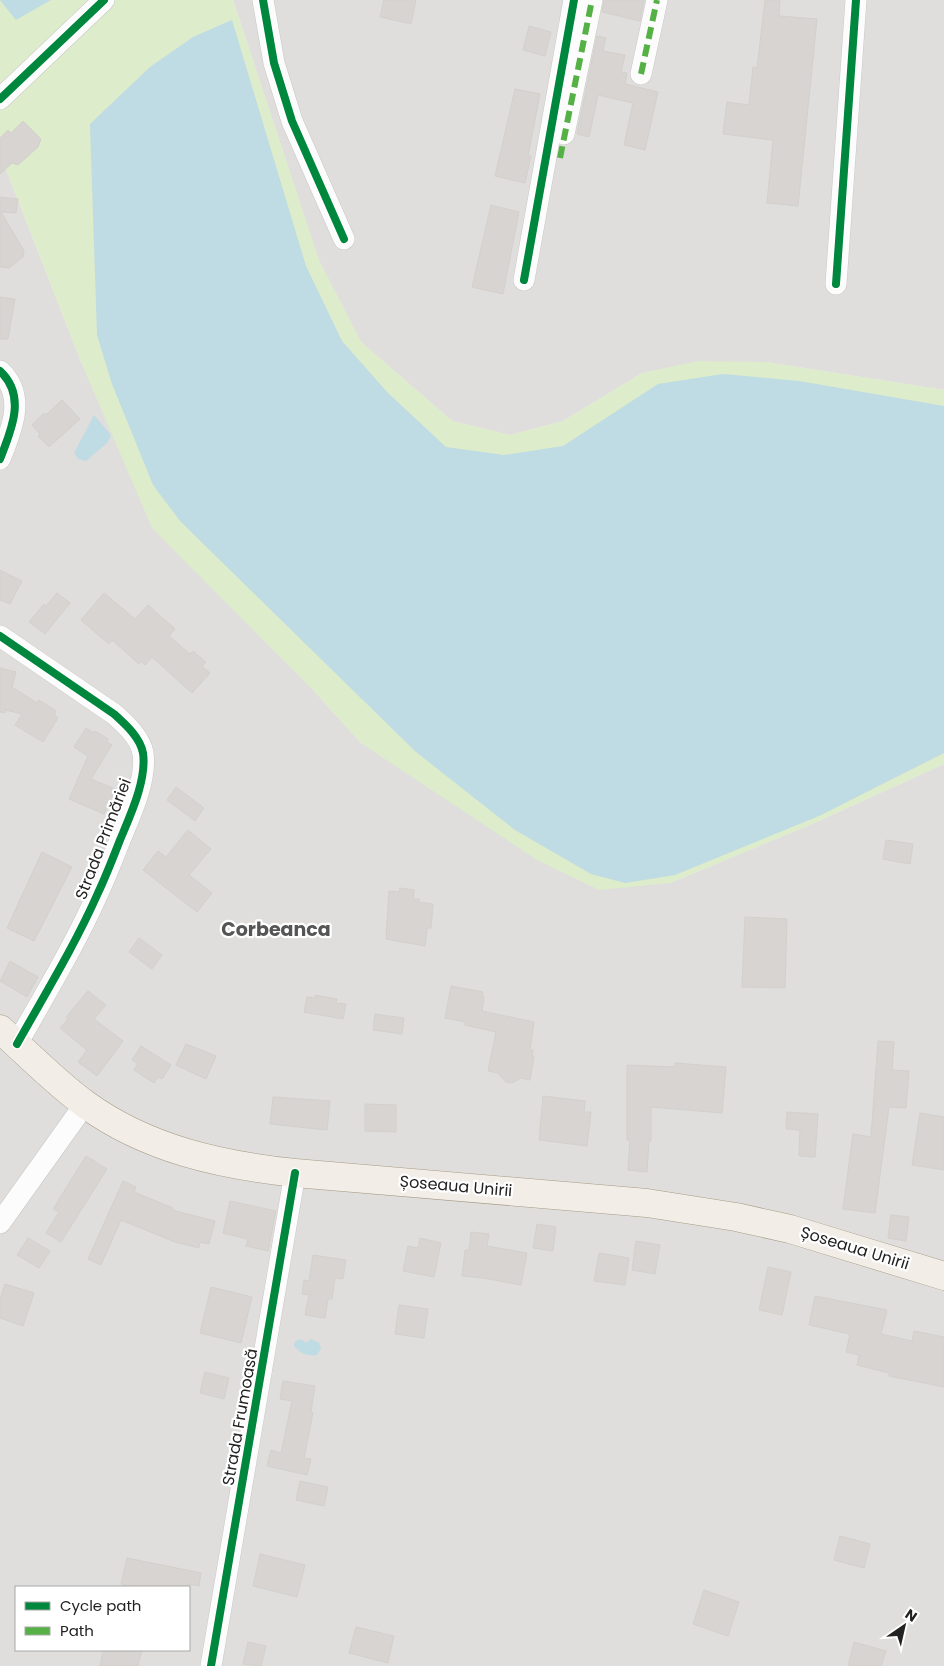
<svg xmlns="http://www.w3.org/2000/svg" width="944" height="1666" font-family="Poppins,sans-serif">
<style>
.residential{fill:#dfdedc;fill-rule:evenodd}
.grass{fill:#ddeccb}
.water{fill:#bfdbe3}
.building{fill:#d7d4d2;stroke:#d3d0cc}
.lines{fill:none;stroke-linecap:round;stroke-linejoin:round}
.minor-casing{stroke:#c9c8c7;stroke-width:22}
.major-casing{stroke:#a79c86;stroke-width:29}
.minor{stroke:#fdfcfc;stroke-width:21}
.major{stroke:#f3ede7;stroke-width:28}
.quiet{stroke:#55b145;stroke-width:6;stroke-dasharray:12 6;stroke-linecap:butt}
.cycleway-casing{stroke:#fff;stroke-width:11}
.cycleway{stroke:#00873e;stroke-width:8}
.labels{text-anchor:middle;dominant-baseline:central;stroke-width:4.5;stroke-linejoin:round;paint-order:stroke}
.street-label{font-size:16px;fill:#222;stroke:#fff}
.quarter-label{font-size:19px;font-weight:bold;fill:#555;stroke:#fff}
</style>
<rect width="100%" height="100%" fill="#f0eeeb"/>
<!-- residential -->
<path class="residential" d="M233,0h711v390l-178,-28 -124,11 -79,48 -53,14 -58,-14 -91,-79 -42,-81z
M0,154l81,208 233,329 47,52 309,140 142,-59 132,-60v902h-944zM16,1587h173v63h-173z"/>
<!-- grass -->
<path class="grass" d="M0,0h233l86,260 42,82 91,79 58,14 53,-14 79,-48 56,-12 68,1 178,28v374l-132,60 -142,59 -71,7 -62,-30 -176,-117 -47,-52 -162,-163 -71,-166 -81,-208z"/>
<!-- water -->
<path class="water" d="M0,0h51l-35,20z
M232,20l74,246 36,75 46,52 58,54 58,8 59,-9 95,-62 65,-10 76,7 145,25v347l-125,63 -144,59 -50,8 -34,-9 -76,-44 -99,-78 -236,-231 -27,-36 -41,-101 -15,-49 -7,-211 60,-57 43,-30z
M94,415l17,20 -3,7 -22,19 -8,-2 -4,-6z
M301,1339l5,4 5,-4 8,4 2,5 -4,7c-11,1 -16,-1 -23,-9l1,-5z"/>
<!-- building -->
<path class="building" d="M384,0h32l-5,24 -31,-7z
M604,0h40l-4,21 -38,-9z
M765,0h15l-1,16 38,3 -19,187 -31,-3 6,-63 -50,-6 4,-32 22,3 4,-38 4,1z
M529,26l22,6 -6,24 -22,-6z
M597,36l9,2 -3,13 22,4 -4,17 6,1 -2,11 33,8 -13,58 -21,-5 9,-42 -35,-8 -9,42 -12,-3z
M515,89l25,5 -12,62h3l-6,27 -30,-7z
M23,121l18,18 -3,8 -20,18 -6,-2 -12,11v-36l8,-8 3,3z
M0,197l18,2 -2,14 -15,-1 23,39 -1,6 -14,11 -9,-1z
M491,205l28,7 -16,82 -31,-7z
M0,297l15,2 -7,40h-8z
M62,400l18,19 -31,28 -11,-11 2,-2 -8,-9 12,-12 2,2z
M0,570l22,11 -12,23 -10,-4z
M57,593l13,10 -25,31 -16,-12 15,-18 2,2z
M104,593l31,26 13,-14 27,24 -6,7 21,18 3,-3 13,11 -4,4 8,7 -18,20 -40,-36 -7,8 -4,-4 -2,3 -27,-24 -3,4 -28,-24z
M0,668l16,4 -4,15 25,16 2,-3 17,11 -2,4 4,3 -15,24 -28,-17 7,-11 -16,-4 -1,3 -5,-1z
M86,728l8,5 1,-2 13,8 -1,3 5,3 -21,34 24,10 -11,25 -35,-15 19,-43 -14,-9z
M176,787l28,21 -9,13 -28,-21z
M188,830l23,19 -22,26 23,18 -15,19 -54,-42 15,-19 8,6z
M886,840l27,4 -3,20 -27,-5z
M42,852l30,15 -38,74 -27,-13z
M400,888l14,2 -1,9h6v3l14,2 -2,24h-4l-2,18 -39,-7 3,-48 10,1z
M745,917l42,2 -2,69 -43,-1z
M139,938l23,17 -10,14 -23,-17z
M10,961l28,16 -11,20 -27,-16z
M451,986l32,6 -1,5h2l-2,14 52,11 -4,28h3l-1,6 2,1 -4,23 -9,-2 -9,5 -6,-1 -8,-9 -10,-2 8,-39 -31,-7v-3l-20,-4z
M88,991l18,14 -12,14 29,22 -26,35 -19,-14 9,-12 -27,-22 8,-9 -2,-2z
M315,995l22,4 -1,4 10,1 -3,15 -39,-7 3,-15 8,1z
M375,1014l29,4 -2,16 -29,-4z
M878,1041l16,1 -2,28 17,1 -3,37 -17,-1 -14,106 -32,-4 10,-75 18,3z
M186,1044l30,12 -10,23 -30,-14z
M141,1046l30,19 -9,14 -4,-2 -4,6 -20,-13 4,-6 -6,-4z
M675,1063l51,4 -4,46 -71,-6v34h-2l-2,31 -19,-2 2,-30h-3v-75l48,2z
M543,1096l42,5 -1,11h7l-4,34 -48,-6z
M273,1097l57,4 -3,29 -57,-6z
M365,1104l31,1v27l-31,-1z
M787,1112l31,2 -3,43 -16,-1 1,-26 -14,-1z
M920,1113l24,4v53l-32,-5z
M86,1156l21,13 -46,73 -15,-9 13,-21 -6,-3z
M123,1181l13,6 -2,5 39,16 -1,2 43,11 -6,23 -9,-2 -1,6 -24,-6 -54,-22 -20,45 -13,-6z
M230,1201l46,10 -8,40 -22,-5 2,-7 -25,-6z
M891,1215l18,2 -3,24 -18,-3z
M537,1224l19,3 -3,24 -20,-3z
M471,1232l18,2 -2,12 40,7 -6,32 -38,-7 -21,-2 3,-26h4z
M28,1238l22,13 -11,17 -22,-13z
M420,1238l21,5 -7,34 -31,-6 5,-25 10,2z
M636,1241l24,4 -5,29 -23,-4z
M599,1253l30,5 -4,27 -31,-4z
M313,1255l33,5 -3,19 -8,-1 -3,21h-4l-3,19 -20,-3 4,-20 -7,-1 2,-14 5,1z
M768,1267l23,5 -9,43 -23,-5z
M5,1284l29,9 -11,33 -23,-8v-19z
M211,1287l41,10 -11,46 -41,-10z
M815,1296l72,14 -6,24 31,7 2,-10 30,6v50l-55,-11v-3l-32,-8 2,-10 -13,-3 4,-18 -41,-9z
M399,1305l29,4 -4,29 -29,-4z
M205,1372l24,6 -5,21 -24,-6z
M283,1381l32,5 -4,26 2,1 -9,45 7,1 -4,16 -40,-9 4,-16 10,3 11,-52 -12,-2z
M300,1481l28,6 -4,19 -28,-6z
M840,1536l30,8 -6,24 -30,-8z
M260,1554l45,11 -8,32 -44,-11z
M127,1558l74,15 -2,13 -11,-2 -1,3h-53l-13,-3z
M704,1590l35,12 -11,34 -35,-12z
M356,1627l38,9 -6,27 -39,-10z
M248,1642l18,4 -5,20 -18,-2z
M854,1642l32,9 -5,15h-33z
M103,1650h39l-4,16h-38z"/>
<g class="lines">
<defs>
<path id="minor" d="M263,0l11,63 18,58 52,118
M641,74l16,-74
M0,99l104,-99
M564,134l28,-134
M524,280l50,-280
M836,284l20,-284
M0,371c27,25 11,60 0,88
M0,636l114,78c11,10 26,23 29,39 4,27 -13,63 -23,87 -7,18 -14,36 -22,53 -23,52 -53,101 -81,151
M0,1223l85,-119
M211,1666l84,-493"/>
<path id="major" d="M0,1029c28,25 55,53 85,75 62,45 135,61 210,69l352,30 89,14 54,12 154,47"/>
</defs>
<!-- minor casing -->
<use href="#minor" class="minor-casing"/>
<!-- major casing -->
<use href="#major" class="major-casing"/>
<!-- minor -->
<use href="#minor" class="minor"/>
<!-- major -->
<use href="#major" class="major"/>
<!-- quiet -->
<path class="quiet" d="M641,74l16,-74
M560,158l32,-158"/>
<defs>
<path id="cycleway" d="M263,0l11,63 18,58 52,118
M0,99l104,-99
M524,280l50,-280
M836,284l20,-284
M0,371c27,25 11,60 0,88
M0,636l114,78c11,10 26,23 29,39 4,27 -13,63 -23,87 -7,18 -14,36 -22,53 -23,52 -53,101 -81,151
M211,1666l84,-493"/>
</defs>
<!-- cycleway casing -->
<use href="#cycleway" class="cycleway-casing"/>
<!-- cycleway -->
<use href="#cycleway" class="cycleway"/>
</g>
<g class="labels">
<!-- street labels -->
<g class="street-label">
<text transform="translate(103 839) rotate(-69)">Strada Primăriei</text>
<text transform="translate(456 1186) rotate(5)">Șoseaua Unirii</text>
<text transform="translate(855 1248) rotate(17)">Șoseaua Unirii</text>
<text transform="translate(240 1417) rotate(-80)">Strada Frumoasă</text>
</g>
<!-- quarter labels -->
<g class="quarter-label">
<text x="276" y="929">Corbeanca</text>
</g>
</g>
<!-- legend -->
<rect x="15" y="1586" width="175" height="65" fill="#ffffff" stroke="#a7a7a7"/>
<rect x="25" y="1602" width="25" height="8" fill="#00873e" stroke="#a7a7a7"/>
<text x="60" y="1611" font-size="15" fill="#222222">Cycle path</text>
<rect x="25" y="1627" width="25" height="8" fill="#55b145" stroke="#a7a7a7"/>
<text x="60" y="1636" font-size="15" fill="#222222">Path</text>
<!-- north arrow -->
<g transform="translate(904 1626) rotate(34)" stroke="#ffffff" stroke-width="4" paint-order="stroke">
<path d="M0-4L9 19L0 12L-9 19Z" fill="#222222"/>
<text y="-8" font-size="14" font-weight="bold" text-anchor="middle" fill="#222222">N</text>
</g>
</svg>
